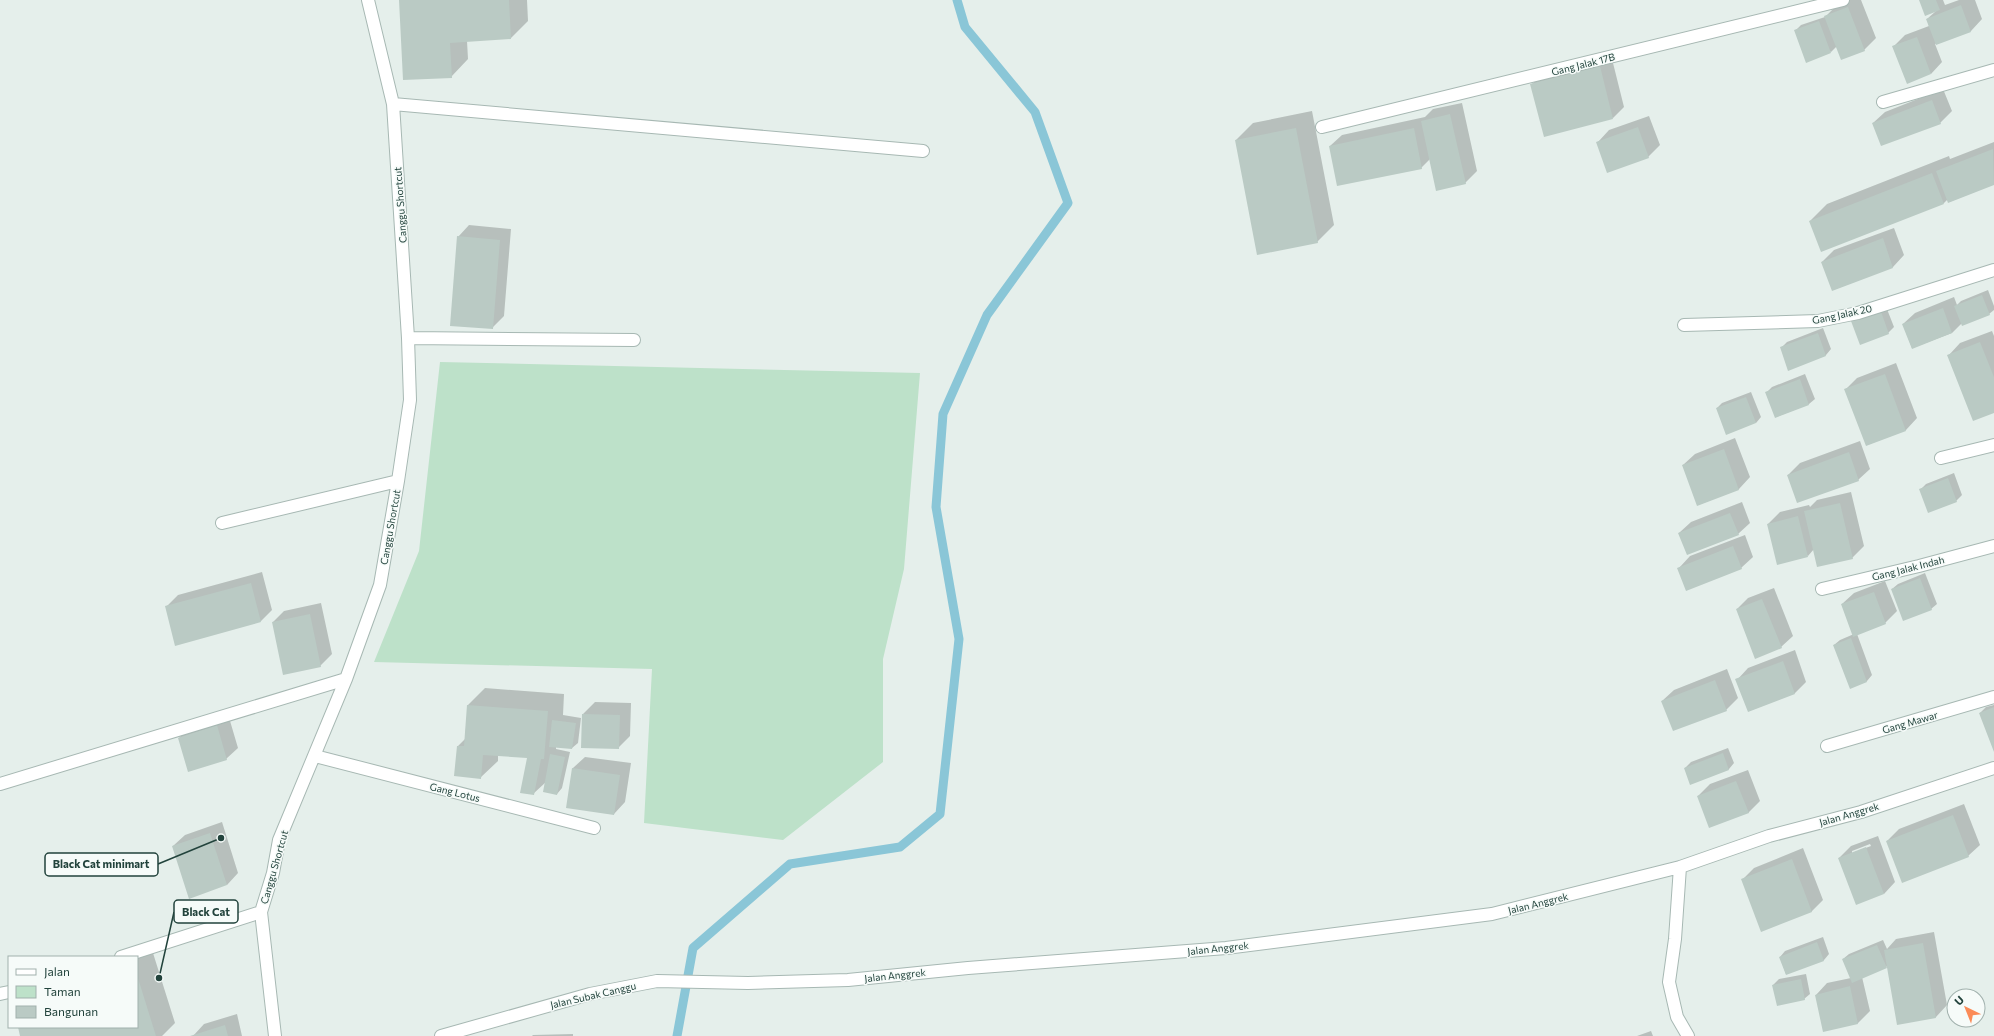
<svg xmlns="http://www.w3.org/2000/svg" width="1994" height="1036" font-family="Commissioner,sans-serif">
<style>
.green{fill:#bde1c9}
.shadow{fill:#0003;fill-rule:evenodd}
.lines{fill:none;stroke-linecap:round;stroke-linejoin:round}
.stream{stroke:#8ac6d7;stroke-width:9}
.building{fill:#bacac4}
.minor-casing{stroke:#a7b8b3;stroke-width:14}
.minor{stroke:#fff;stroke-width:12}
.labels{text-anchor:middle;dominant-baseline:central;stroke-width:3;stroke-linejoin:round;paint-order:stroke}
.street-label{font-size:10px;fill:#22433c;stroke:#f6fbf9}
.leader{fill:none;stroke:#22433c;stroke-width:1.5}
.callout-dot{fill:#22433c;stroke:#f6fbf9;stroke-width:1.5}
.callout{fill:#f6fbf9;stroke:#22433c;stroke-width:1.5}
.callout-label{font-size:11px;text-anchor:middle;font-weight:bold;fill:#22433c}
</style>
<rect width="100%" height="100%" fill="#e5efeb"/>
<!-- green -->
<path class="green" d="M440,362l480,11 -16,196 -21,90v103l-100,78 -139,-17 8,-154 -278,-7 45,-111z"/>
<!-- shadow -->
<path class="shadow" d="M400,0h127l1,21 -17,17 -44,3 1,18 -17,18z
M1849,0h12l15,38 -12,12 -27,-4 -6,6 -36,-21 6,-6 24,-8 12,-12z
M1920,0h23l2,5 14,-5h16l7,19 -11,12 -36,13 7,18 -11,12 -37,-28 11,-11 24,-9 -2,-7 9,-8z
M1611,55l13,52 -11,11 -82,-33 12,-12z
M1943,89l9,22 -12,12h-67l12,-11z
M1462,103l15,68 -12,12 -35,-24 -9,9 -91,-22 12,-11 83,-18 8,-8z
M1312,111l22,114 -17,17 -81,-102 17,-17z
M1649,116l11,29 -12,12 -50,-15 11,-12z
M1994,142v42l-45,18 -1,-3 -4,4 -134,18 17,-17 122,-48 1,3z
M469,225l42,4 -7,87 -12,12 -34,-91z
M1894,228l10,27 -11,12 -60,23 -11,-28 12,-12z
M1988,290l6,16v4l-5,4 -27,9 -10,10 -40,15 -9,-24 12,-11 39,-16 3,8 4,-4z
M1885,304l9,23 -6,6 -36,-12 6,-6z
M1823,328l8,21 -5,6 -37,14 -8,-21 6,-6z
M1992,331l2,5v76l-45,-57 11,-12z
M1896,363l21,55 -11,12 -39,15 -21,-56 11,-11z
M1805,374l10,25 -6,5 -33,13 -10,-24 6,-6z
M1751,392l10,25 -5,6 -39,-15 5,-5z
M1735,438l15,39 -11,12 -41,16 -15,-40 12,-11z
M1860,441l10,28 -12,11 -70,-5 12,-12z
M1954,473l8,22 -6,6 -36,-11 6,-6z
M1851,492l13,54 -12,12 -38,-9 -6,7 -40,-32 12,-12 29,-7 1,2 7,-7z
M1742,502l8,21 -12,11 -59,-1 12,-11z
M1745,535l8,22 -12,11h-62l11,-12z
M262,572l10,38 -11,11 -95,-14 12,-12z
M1925,573l12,31 -6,5 -39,-20 6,-5z
M1885,581l12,30 -12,12 -28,11 15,41 -5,6 -17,6 -16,-42 6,-5 14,-6 -12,-30 12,-11z
M1774,588l19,48 -12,11 -44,-38 11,-11z
M321,603l11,51 -12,12 -47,-44 11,-11z
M1795,650l11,32 -11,11 -46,18 -12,-31 11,-12z
M1727,669l11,29 -12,12 -64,-9 12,-11z
M485,688l79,6 -1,21 18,3 -3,25 -6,5 -16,-1v2l14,3 -8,36 -5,6 -11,-12 -13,12 -5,-37 -30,-2v6l-18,17 -22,-32 7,-7 3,-34z
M595,702l36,1 -1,33 -12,12 -35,-34z
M1994,705v45l-14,-37 6,-6z
M228,714l10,34 -12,11 -47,-21 11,-12z
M1728,748l6,15 -5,6 -38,14 -6,-15 6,-6z
M585,757l46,6 -6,39 -11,12 -47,-7 6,-39z
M1748,770l12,31 -12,12 -50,-17 12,-12z
M1964,804l16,41 -12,11 -81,-15 12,-12z
M222,822l16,51 -11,12 -54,-39 12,-11z
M1878,836l17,46 -11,12 -45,-36 12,-12zM1870,844l1,2 -19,7v-2z
M1803,848l20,52 -12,12 -68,-33 11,-11z
M1934,932l13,73 -11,12 -38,7 -10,-58 -26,11 8,34 -12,12 -34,8 -8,-36 11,-12 24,-5 -8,-19 6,-5 34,-14 4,9 9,-10z
M1823,937l6,17 -5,6 -38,14 -6,-17 5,-6z
M153,953l22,70 -13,13h-140l-3,-9h118v-69z
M1806,974l4,20 -6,5 -31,-14 6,-6z
M237,1014l5,22h-49l11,-12z
M1651,1031l2,5h-16z
M573,1034v2h-41l1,-1z"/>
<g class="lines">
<!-- stream -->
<path class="stream" d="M677,1036l16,-88 97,-84 110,-17 40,-33 19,-175 -23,-132 7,-93 44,-99 81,-112 -33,-91 -70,-85 -8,-27"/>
</g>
<!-- building -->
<path class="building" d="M399,0h110l2,39 -61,4 2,35 -49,2z
M1919,0h17l4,10 -15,6z
M1961,5l10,27 -35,13 -10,-26z
M1848,7l17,44 -24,9 -17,-44z
M1819,21l12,32 -25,10 -12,-33z
M1917,37l14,37 -24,10 -15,-38z
M1600,66l13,53 -69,18 -14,-53z
M1932,100l9,24 -60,22 -9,-23z
M1450,114l16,70 -30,7 -15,-70z
M1638,127l11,31 -42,15 -11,-31z
M1296,128l22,115 -61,12 -22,-115z
M1414,128l8,41 -85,17 -8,-40z
M1993,149l1,36 -46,18 -12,-32z
M1932,173l12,31 -123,48 -12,-31z
M457,236l43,4 -7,89 -43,-3z
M1883,238l10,30 -61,23 -11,-29z
M1982,295l8,20 -28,11 -8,-20z
M1943,308l9,25 -40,16 -10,-25z
M1880,309l9,25 -29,11 -9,-24z
M1818,333l8,23 -38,15 -8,-24z
M1980,342l14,35v36l-21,8 -26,-66z
M1885,374l21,57 -40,15 -22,-57z
M1800,379l9,26 -34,13 -10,-26z
M1746,397l10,26 -30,12 -10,-27z
M1724,449l15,41 -42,16 -15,-41z
M1849,452l10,29 -62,22 -10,-28z
M1948,478l9,24 -29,11 -9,-24z
M1840,503l13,56 -36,8 -13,-56z
M1730,513l9,22 -52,20 -9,-22z
M1798,516l10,41 -31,8 -10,-41z
M1733,546l9,23 -56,22 -9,-23z
M1920,578l12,32 -29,11 -12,-32z
M251,583l10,39 -86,24 -10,-40z
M1874,592l12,32 -33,13 -12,-33z
M1762,599l20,49 -27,11 -19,-50z
M310,614l11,53 -38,8 -11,-53z
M1851,638l16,44 -17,7 -17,-44z
M1783,661l12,33 -47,18 -13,-33z
M1715,680l12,31 -54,20 -12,-30z
M467,705l81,6 -4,48h-3l-7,36 -14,-2 7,-35 -44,-3 -2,24 -27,-3 3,-30h7z
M1994,707v45l-15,-39z
M582,714l38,1 -1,34 -38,-1z
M552,720l24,3 -4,26 -23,-2z
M217,725l10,35 -39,12 -10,-34z
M1723,753l6,17 -39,15 -6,-17z
M550,754l15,3 -8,38 -14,-3z
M572,768l48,7 -6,40 -48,-7z
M1736,781l13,32 -40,15 -12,-32z
M1953,815l16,42 -67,26 -16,-42z
M210,833l17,52 -38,14 -17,-53z
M1866,847l18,47 -28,11 -18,-47z
M1792,859l20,53 -51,20 -20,-53z
M1817,942l7,19 -38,14 -7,-18z
M1923,943l13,75 -39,7 -13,-75z
M1877,945l10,23 -35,15 -10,-24z
M137,975l19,61h-136l-2,-9h119z
M1801,979l4,21 -28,6 -5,-21z
M1850,986l8,38 -35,8 -8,-37z
M225,1025l3,11h-38z"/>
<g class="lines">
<defs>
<path id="minor" d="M1883,102l111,-32
M393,104l530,47
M1322,127l521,-127
M1684,325l134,-4 40,-8 136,-43
M408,338l226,2
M1941,458l53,-13
M222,523l176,-42
M1822,589l97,-23 75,-20
M1827,746l167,-49
M315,756l279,72
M0,784l346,-105
M1680,867l-5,72 -6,43 8,35 11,19
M121,957l140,-45
M0,994l9,-2
M275,1036l-14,-124 12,-39 6,-33 67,-161 34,-94 18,-104 12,-81 -2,-62 -15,-234 -25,-104
M441,1036l149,-42 67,-13 91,2 100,-3 120,-12 258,-20 266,-34 188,-47 89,-31 92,-24 133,-44"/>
</defs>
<!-- minor casing -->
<use href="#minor" class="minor-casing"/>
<!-- minor -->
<use href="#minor" class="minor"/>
</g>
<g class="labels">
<!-- street labels -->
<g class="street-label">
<text transform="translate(1583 64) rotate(-14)">Gang Jalak 17B</text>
<text transform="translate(400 205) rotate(-94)">Canggu Shortcut</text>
<text transform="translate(1842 314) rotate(-12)">Gang Jalak 20</text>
<text transform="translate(390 527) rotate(-80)">Canggu Shortcut</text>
<text transform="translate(1908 568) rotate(-14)">Gang Jalak Indah</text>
<text transform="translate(1910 722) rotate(-16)">Gang Mawar</text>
<text transform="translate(455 792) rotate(14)">Gang Lotus</text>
<text transform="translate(1849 814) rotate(-16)">Jalan Anggrek</text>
<text transform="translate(274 867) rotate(-74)">Canggu Shortcut</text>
<text transform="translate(1538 903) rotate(-14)">Jalan Anggrek</text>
<text transform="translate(1218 948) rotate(-6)">Jalan Anggrek</text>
<text transform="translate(895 975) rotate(-6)">Jalan Anggrek</text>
<text transform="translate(593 995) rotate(-13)">Jalan Subak Canggu</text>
</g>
</g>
<!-- callouts -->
<path class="leader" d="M221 838L158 864M159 978L174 912"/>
<g class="callout-dot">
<circle cx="221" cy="838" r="4"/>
<circle cx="159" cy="978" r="4"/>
</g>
<g class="callout">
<rect x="45" y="853" width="113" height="23" rx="4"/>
<rect x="174" y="900" width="64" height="23" rx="4"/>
</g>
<g class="callout-label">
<text x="101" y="868">Black Cat minimart</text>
<text x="206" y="916">Black Cat</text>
</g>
<!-- legend -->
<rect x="8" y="956" width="130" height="72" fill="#f6fbf9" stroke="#a1b1ad"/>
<rect x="16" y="969" width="20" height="6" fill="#ffffff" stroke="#a1b1ad"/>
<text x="44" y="976" font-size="12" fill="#22433c">Jalan</text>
<rect x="16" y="986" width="20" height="12" fill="#bde1c9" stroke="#a1b1ad"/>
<text x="44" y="996" font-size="12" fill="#22433c">Taman</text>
<rect x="16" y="1006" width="20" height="12" fill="#bacac4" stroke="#a1b1ad"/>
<text x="44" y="1016" font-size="12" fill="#22433c">Bangunan</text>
<!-- north arrow -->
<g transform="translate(1966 1008) rotate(317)"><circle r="19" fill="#f6fbf9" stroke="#a1b1ad"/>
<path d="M0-3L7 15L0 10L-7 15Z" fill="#fb8b57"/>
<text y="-6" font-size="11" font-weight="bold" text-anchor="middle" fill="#22433c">U</text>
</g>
</svg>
